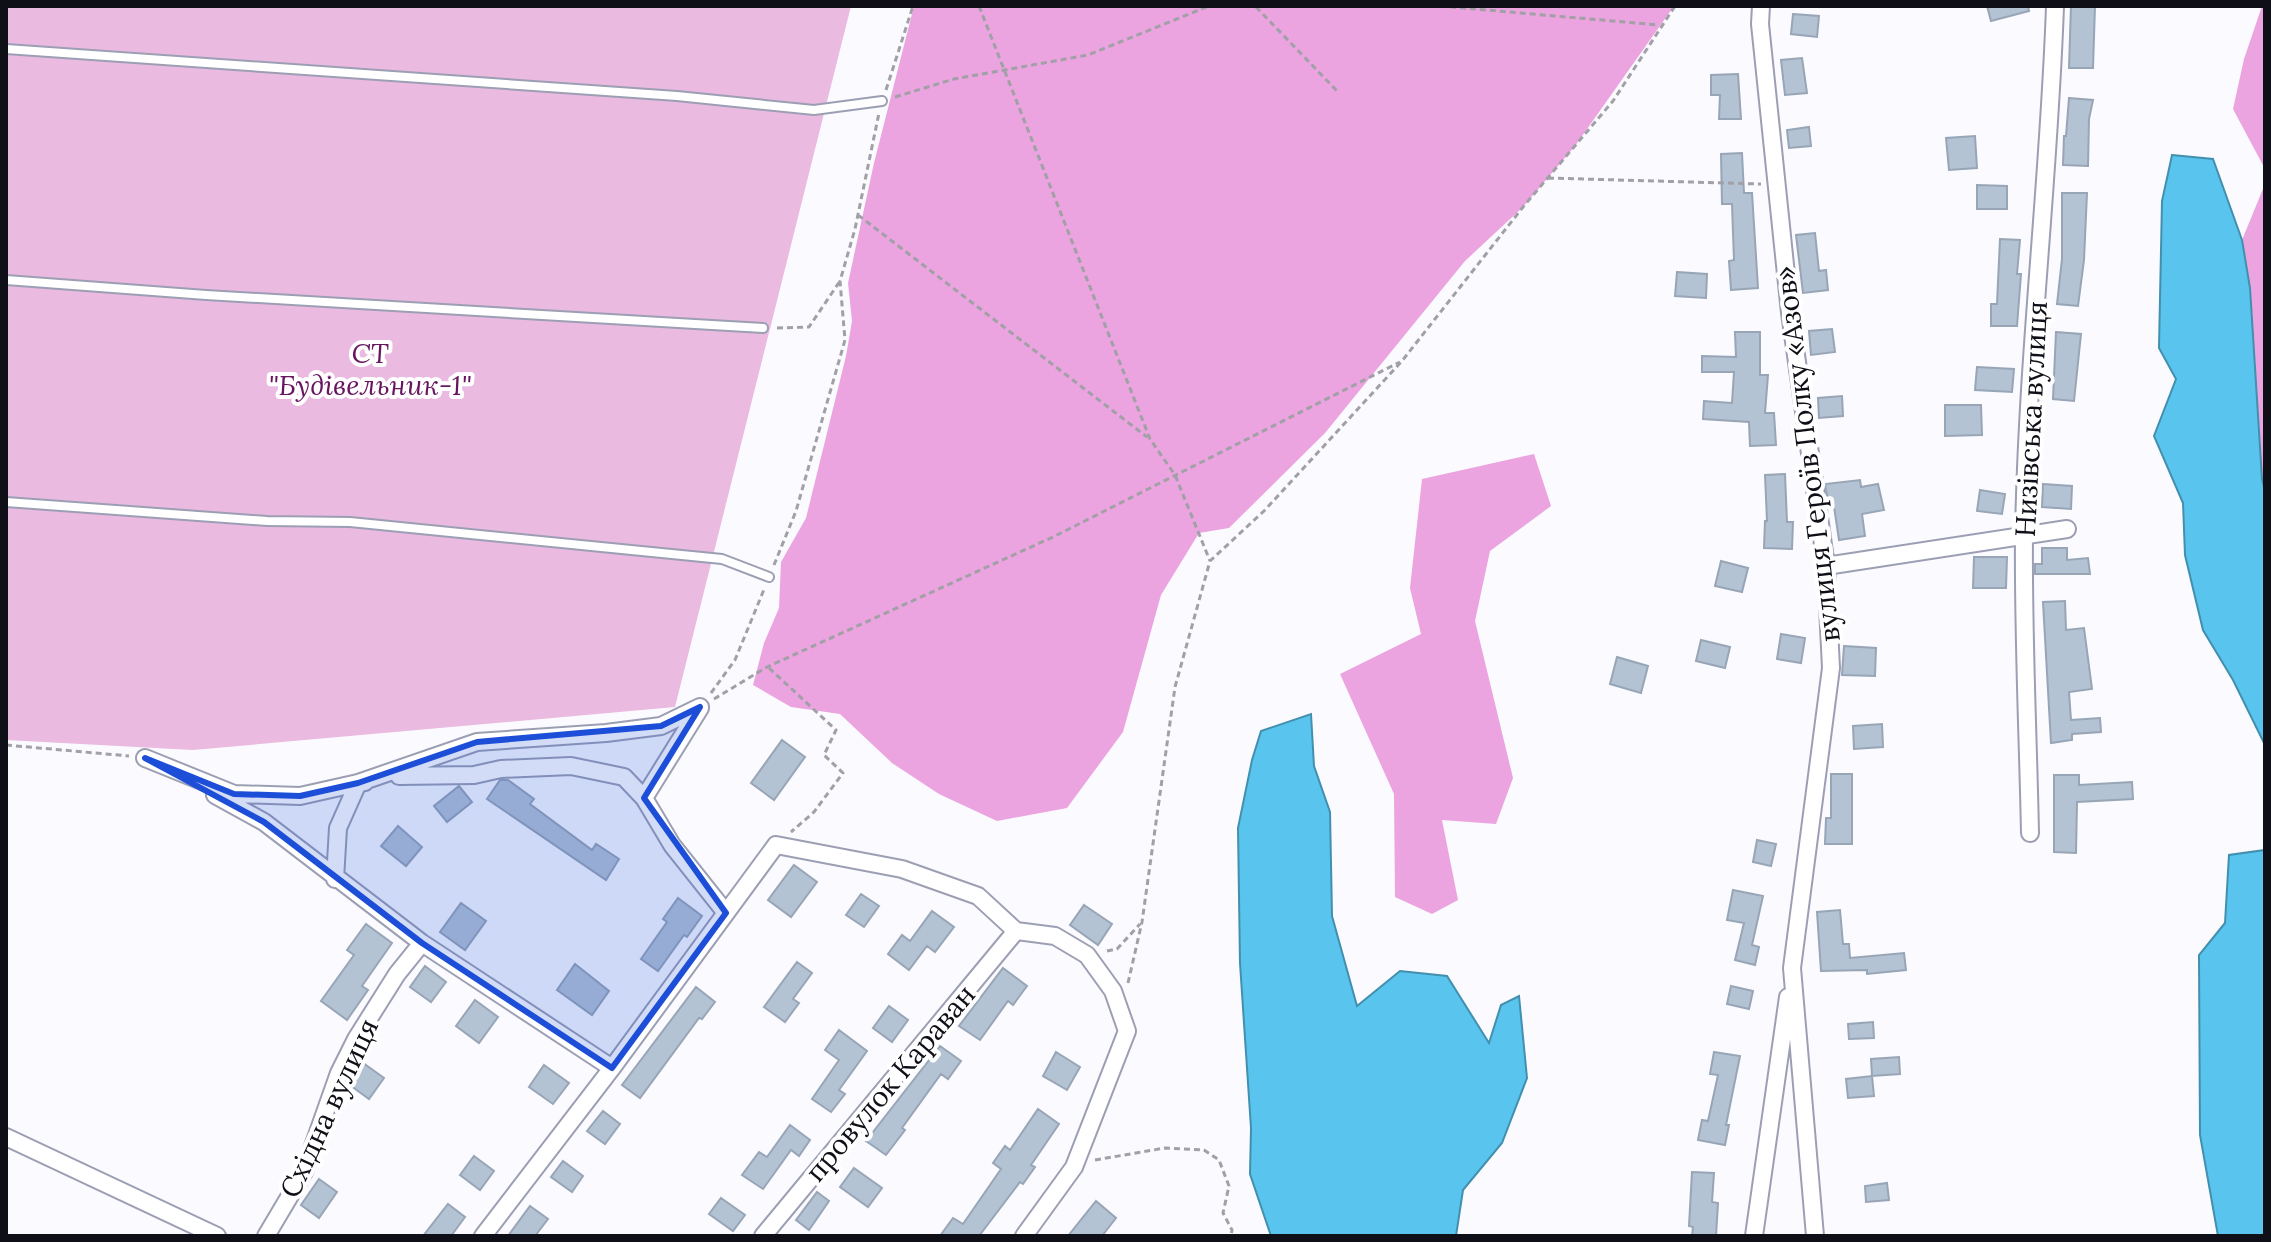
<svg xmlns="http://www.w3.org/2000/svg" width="2271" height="1242" font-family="Lora,serif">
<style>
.green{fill:#eabae1}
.forest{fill:#eba4df}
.water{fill:#59c5ee;stroke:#438fae;stroke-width:2}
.building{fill:#b4c3d4;stroke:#97a5b6;stroke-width:2}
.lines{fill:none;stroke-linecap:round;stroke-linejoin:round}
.service-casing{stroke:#9c9fb3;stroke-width:12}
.minor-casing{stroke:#9c9fb3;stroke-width:20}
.path{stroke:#a0a0a6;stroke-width:3;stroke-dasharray:6 4;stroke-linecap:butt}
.service{stroke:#fff;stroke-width:8}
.minor{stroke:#fff;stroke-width:16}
.marked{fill:#1d4ed8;fill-opacity:0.2;stroke:#1d4ed8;stroke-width:6;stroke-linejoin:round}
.labels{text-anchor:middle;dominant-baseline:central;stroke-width:8;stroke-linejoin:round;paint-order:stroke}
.park-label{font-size:28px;font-style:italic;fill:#681560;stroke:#fff}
.street-label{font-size:28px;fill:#0f1017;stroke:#fff}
</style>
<rect width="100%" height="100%" fill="#fafaff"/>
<!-- green -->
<path class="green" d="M6,6h845l-176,701 -482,43 -187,-10z"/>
<!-- forest -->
<path class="forest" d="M914,6h760l-99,140 -52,61 -58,54 -140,172 -96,95 -30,5 -38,62 -38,137 -56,76 -70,13 -58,-27 -47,-31 -52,-49 -49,-7 -38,-22 11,-42 15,-35 2,-46 25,-44 40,-162 6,-35 -4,-38 26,-120z
M2262,6h3v163l-32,-60 11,-50z
M2265,184v307l-3,-12 -12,-190 -8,-49z
M1534,454l17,52 -61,45 -15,70 38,157 -17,46 -54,-4 16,80 -26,14 -37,-17 -1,-103 -54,-120 81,-40 -11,-46 12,-109z"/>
<!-- water -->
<path class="water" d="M2172,155l41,4 29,81 8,48 12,191 3,12v254l-32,-65 -30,-50 -18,-75 -2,-52 -29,-67 22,-57 -17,-31 3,-147z
M1311,714l3,52 16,46 2,104 25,90 43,-35 47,5 42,67 12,-38 18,-9 8,82 -25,65 -39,47 -7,46h-185l-21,-62 1,-46 -11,-165 -2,-135 14,-68 9,-29z
M2265,850v386h-47l-18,-101 -1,-180 26,-32 4,-68z"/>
<!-- building -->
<path class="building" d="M1987,6h41l1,5 -38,10z
M2071,6h24l-2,62h-24z
M1793,14l26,2 -2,21 -26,-3z
M1802,58l5,35 -22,2 -4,-35z
M1738,74l3,45h-22l1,-24h-9v-20z
M2069,98l24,2 -4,19 -1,47 -25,-1 1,-29h2z
M1809,127l2,19 -22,2 -2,-18z
M1975,136l2,32 -28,2 -3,-32z
M1742,153l2,40h8l6,95 -27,2 -2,-29 5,-1 -2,-56h-10l-1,-50z
M1977,185l30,1v23h-30z
M2062,193h25l-3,67 -6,46 -21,-2 5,-45z
M1815,233l4,38 7,-1 2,20 -25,3 -7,-58z
M2000,239l20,1 -3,34h4l-4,52h-26v-22h6z
M1677,272l30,2 -1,24 -31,-2z
M1832,329l3,23 -24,3 -2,-24z
M1735,332h25v43h8l-3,38h9l2,32 -26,1 -1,-24 -46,-3 1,-18 28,2 2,-31h-32v-16l34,1z
M2056,332l25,2 -7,67 -21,-2z
M1977,367l37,2 -2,23 -37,-2z
M1842,396l1,20 -24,2 -1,-20z
M1945,405h36l1,30 -37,1z
M1785,474l2,48h6l-1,27 -28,-1 1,-27h2l-2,-46z
M1860,480l1,7 17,-3 6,26 -22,4 3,22 -26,4 -6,-40 -5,1 -3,-17z
M2043,484l29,2 -1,23 -29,-2z
M1980,490l25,4 -3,20 -25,-3z
M2042,548h25v12l21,-2 2,16h-55v-10h7z
M1974,557h33l-1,31h-33z
M1721,561l27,7 -6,24 -27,-6z
M2065,601l1,29 18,-2 8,61 -23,3 2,28 29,-2 1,14 -29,2v6l-21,3 -8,-141z
M1781,634l24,4 -4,25 -24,-4z
M1701,640l29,7 -5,21 -29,-7z
M1844,646l32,2 -1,28 -33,-1z
M1617,657l31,9 -7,27 -31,-9z
M1882,724l1,23 -29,2 -1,-23z
M782,740l23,17 -31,43 -23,-17z
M1831,774h21v70h-27l1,-26h5z
M2054,775h25v10l53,-3 1,17 -56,3 -1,51 -22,-1z
M500,780h8l26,19 -4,5 62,46 4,-6 23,15 -13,21 -119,-81z
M459,786l13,16 -25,20 -13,-16z
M398,826l24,21 -16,19 -25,-20z
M1757,840l19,4 -5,22 -18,-4z
M794,865l23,17 -26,35 -23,-17z
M1733,890l30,6 -11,49 7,2 -4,18 -20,-5 9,-37 -17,-3z
M861,894l18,12 -15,21 -18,-12z
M678,898l24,18 -15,21 -3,-2 -26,36 -17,-12 26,-37 -4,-3z
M461,903l25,18 -21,29 -25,-18z
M1084,905l28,19 -14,21 -28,-20z
M1840,910l3,34h6l1,14 54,-5 2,17 -39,4v-4l-46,1 -4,-59z
M932,911l22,16 -19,25 -8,-6 -18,24 -21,-16 14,-19 8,6z
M366,924l26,19 -30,43 6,4 -21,30 -26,-19 33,-46 -7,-5z
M797,962l15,11 -19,26 6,4 -14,19 -21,-15z
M575,964l34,27 -17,24 -35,-25z
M425,966l21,16 -15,20 -21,-15z
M1003,968l24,18 -14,19 -5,-4 -28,39 -21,-14z
M1731,986l22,5 -4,18 -22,-5z
M696,987l19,15 -13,17 -3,-1 -59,80 -18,-13z
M475,1000l23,17 -19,26 -23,-17z
M889,1006l19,14 -16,22 -19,-14z
M1873,1022l1,16 -25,1 -1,-15z
M839,1030l28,21 -28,39 6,4 -14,18 -19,-13 27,-39 -14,-10z
M940,1046l21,15 -13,18 -7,-5 -39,54 3,2 -19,25 -20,-14z
M1056,1052l24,15 -13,23 -24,-14z
M1714,1052l26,4 -14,69h3l-4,20 -27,-5 4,-20 6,1 10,-46 -8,-1z
M1899,1057l1,17 -28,2 -1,-17z
M359,1060l25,18 -15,21 -22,-16z
M544,1065l25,18 -16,21 -24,-17z
M1872,1076l2,20 -26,2 -2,-19z
M1038,1109l21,15 -28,41 4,2 -12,17 -3,-2 -41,54h-39l13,-18 10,6 38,-55 -8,-6 12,-17 5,4z
M603,1111l17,13 -15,20 -18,-13z
M790,1125l20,15 -11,16 -8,-6 -28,39 -21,-14 17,-23 8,5z
M474,1156l20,15 -14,19 -20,-15z
M563,1161l20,15 -11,16 -21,-15z
M854,1168l28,20 -14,19 -28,-20z
M1692,1172l22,1 -2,29 6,1 -2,33h-24l1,-9 -4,-1z
M319,1179l18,13 -18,26 -18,-13z
M1887,1183l2,17 -23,2 -1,-16z
M817,1192l12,9 -20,29 -13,-10z
M721,1198l24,17 -12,16 -24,-17z
M1096,1201l20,17 -14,18h-34z
M448,1204l17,13 -14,19h-28z
M530,1206l18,13 -13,17h-27z"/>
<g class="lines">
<defs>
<path id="service" d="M6,49l671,47 137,14 68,-9
M6,280l200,15 557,33
M6,502l261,19 83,1 372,37 47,18"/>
<path id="minor" d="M1761,6l-1,18 30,289 36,253 5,102 -39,300 23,268
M1826,566l241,-37
M700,708l-56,90 28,47 54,68
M145,758l89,36 66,2 58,-13 119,-41 129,-9 55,-7 39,-19
M399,776l75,-1 27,-6 70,-3 53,11 20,21
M215,795l49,27 158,121 190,125
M2030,833c-2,-99 -7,-199 -6,-298 3,-177 25,-353 31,-529
M335,879l3,-51 20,-45 7,-1
M6,1137l211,99
M266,1236l38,-64 35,-99 17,-34 41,-65 25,-31
M483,1236l129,-168 164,-223 126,24 76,27 38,35 39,5 32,19 26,36 14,40 -53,136 -50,69
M763,1236l253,-305
M1754,1236l34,-239"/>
</defs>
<!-- service casing -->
<use href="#service" class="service-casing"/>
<!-- minor casing -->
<use href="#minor" class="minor-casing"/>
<!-- path -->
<path class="path" d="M979,6l171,433 25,36 35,86
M1252,6h67
M1440,6l219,19
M1256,7l82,85
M886,90l27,-84
M895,97l59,-18 134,-24 121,-49
M1548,178l213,6
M858,215l289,222
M777,328l32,-1 31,-46
M774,565l22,-54 49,-171 -5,-59 15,-52 24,-116
M769,668l67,62 -12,25 19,18 -29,39 -23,20
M711,693l24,-33 30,-73
M714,699l53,-32 286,-130 347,-175
M6,745l123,11
M1107,951l10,-2 23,-25
M1128,983l14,-61 33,-235 35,-126 54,-50 138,-150 121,-154 90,-106 62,-95
M1095,1160l70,-12 39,2 15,10 10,26 -6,27 9,17 -1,6"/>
<!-- service -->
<use href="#service" class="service"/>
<!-- minor -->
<use href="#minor" class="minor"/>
</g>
<!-- marked area -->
<path class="marked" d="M700,707l-56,91 82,115 -114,155 -190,-125 -158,-121 -119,-64 89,36 66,2 58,-13 119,-41 184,-16z"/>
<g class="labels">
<!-- park labels -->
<g class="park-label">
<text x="370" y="353">СТ<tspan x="370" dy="32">"Будівельник-1"</tspan></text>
</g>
<!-- street labels -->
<g class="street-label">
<text transform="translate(2031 419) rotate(-87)">Низівська вулиця</text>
<text transform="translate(1807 454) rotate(-97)">вулиця Героїв Полку «Азов»</text>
<text transform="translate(890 1083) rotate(-50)">провулок Караван</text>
<text transform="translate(329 1108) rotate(-65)">Східна вулиця</text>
</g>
</g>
<!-- border -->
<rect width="2271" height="1242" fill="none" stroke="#0f1017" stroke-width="16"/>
</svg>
